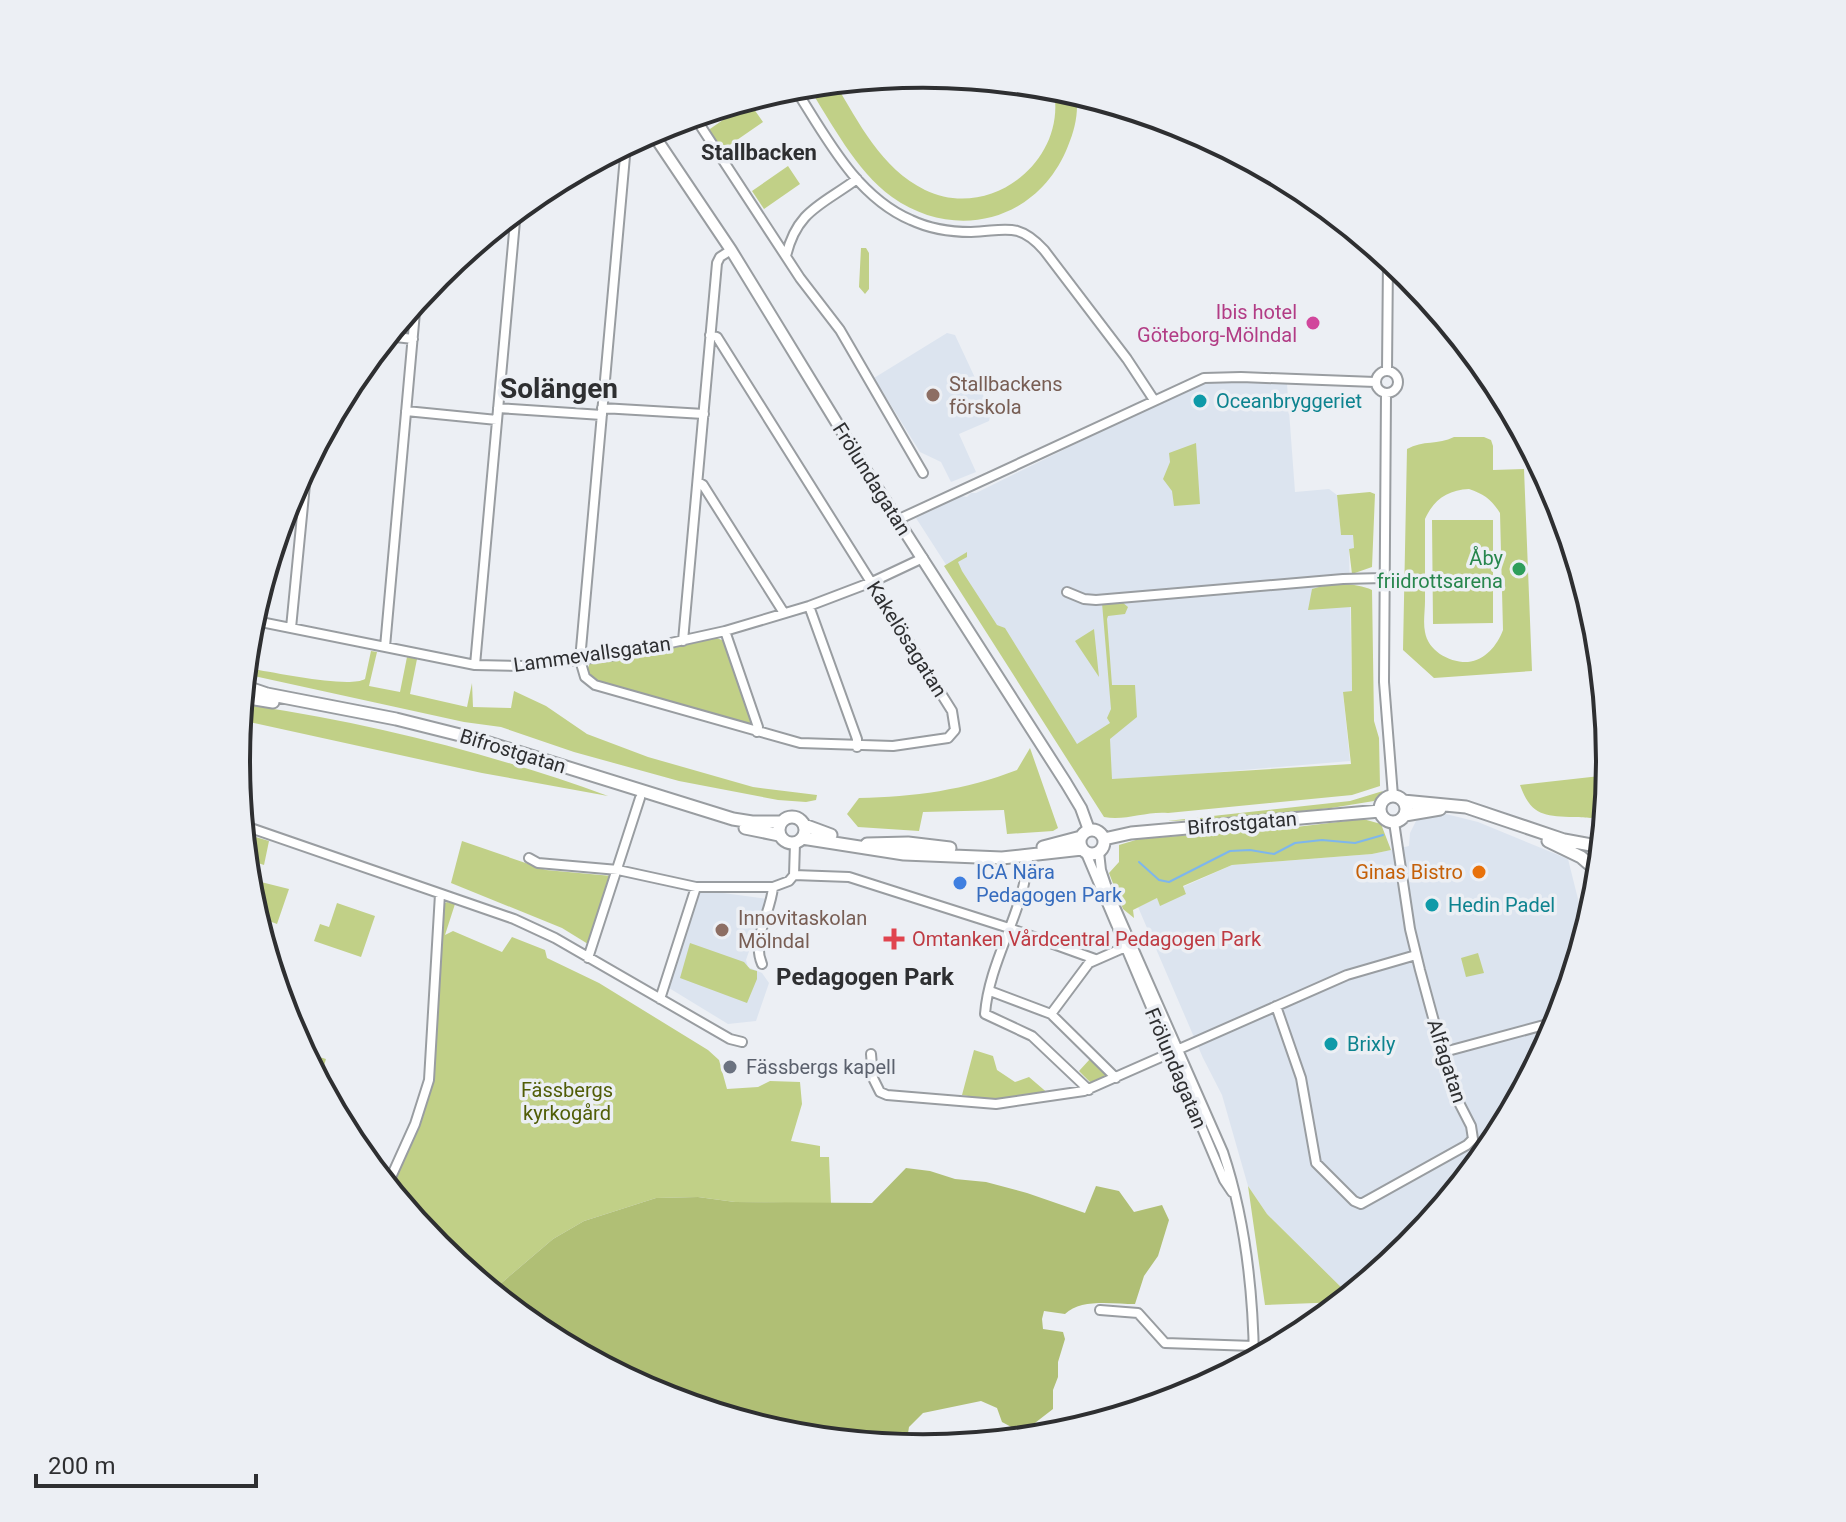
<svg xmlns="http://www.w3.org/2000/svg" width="1846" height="1522" font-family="Roboto,sans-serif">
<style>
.built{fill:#dce4ef}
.green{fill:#c1d087;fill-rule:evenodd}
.forest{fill:#b0bf75}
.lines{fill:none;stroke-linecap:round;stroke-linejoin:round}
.stream{stroke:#7eb6ec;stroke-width:2}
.minor-casing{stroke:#999da1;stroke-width:12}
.tertiary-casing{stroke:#999da1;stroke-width:14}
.secondary-casing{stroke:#999da1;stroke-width:15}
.minor{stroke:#fff;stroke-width:8}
.tertiary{stroke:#fff;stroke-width:10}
.secondary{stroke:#fff;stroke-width:11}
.hotel-dot{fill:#d1479c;stroke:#eceff4;stroke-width:3}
.education-dot{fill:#8d6e63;stroke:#eceff4;stroke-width:3}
.culture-dot{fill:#0f9aa8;stroke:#eceff4;stroke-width:3}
.leisure-dot{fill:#2e9e5b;stroke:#eceff4;stroke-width:3}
.food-dot{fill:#e8710a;stroke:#eceff4;stroke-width:3}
.shop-dot{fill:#3f7fe0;stroke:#eceff4;stroke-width:3}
.health-dot{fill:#e0444e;stroke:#eceff4;stroke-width:3}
.worship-dot{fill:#6b7280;stroke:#eceff4;stroke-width:3}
.labels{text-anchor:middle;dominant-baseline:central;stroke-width:7;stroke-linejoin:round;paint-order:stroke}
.hotel-label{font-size:20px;fill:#b23c85;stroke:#eceff4;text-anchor:end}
.education-label{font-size:20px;fill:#785e54;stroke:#eceff4;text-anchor:start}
.culture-label{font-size:20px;fill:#0d838f;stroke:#eceff4;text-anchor:start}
.street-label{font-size:20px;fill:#2e2f31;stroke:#eceff4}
.leisure-label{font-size:20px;fill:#27864d;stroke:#eceff4;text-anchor:end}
.shop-label{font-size:20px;fill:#366cbe;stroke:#eceff4;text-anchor:start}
.food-label{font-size:20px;fill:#c56008;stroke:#eceff4;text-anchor:end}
.health-label{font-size:20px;fill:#be3a42;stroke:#eceff4;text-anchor:start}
.worship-label{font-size:20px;fill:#5b616d;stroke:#eceff4;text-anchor:start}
.park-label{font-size:20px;fill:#515d07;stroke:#eceff4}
.neighbourhood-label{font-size:22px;font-weight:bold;fill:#2e2f31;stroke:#eceff4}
.quarter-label{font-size:24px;font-weight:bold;fill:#2e2f31;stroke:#eceff4}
.district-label{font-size:28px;font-weight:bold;fill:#2e2f31;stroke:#eceff4}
.rim{fill:none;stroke:#2e2f31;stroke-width:4}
</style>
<rect width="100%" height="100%" fill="#eceff4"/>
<!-- built -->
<path class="built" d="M947,333l8,2 36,77 -2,9 -30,13 17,38 -25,10 -10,-20 -21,-10 -46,-74z
M1217,381l70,3 8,108 34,-3 8,6 4,40 12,-1 1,14 -5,1 3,142 -9,2 7,68 -177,15 -78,20 -179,-278 45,-22 6,1 4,-4h5l221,-109z
M1438,812l40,10 90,37 18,72 -28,93 -64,119 -86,104 -59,48 -82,-81 -19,-28 -26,-91 -19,-37 -65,-151 19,-9 3,7 26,-12 -3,-6 49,-22 140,-11 37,-8 1,-13 9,-18z
M701,890l66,9 -21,61 2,7 14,6 7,10 -13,38 -28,3 -59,-36z"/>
<!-- green -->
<path class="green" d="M835,83c24,40 46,85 90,107 66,32 145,-31 128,-103l23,6c3,19 -1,36 -8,53 -29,74 -111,97 -176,51 -37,-27 -60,-74 -85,-112z
M749,102l14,20 -42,29 -14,-20z
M788,166l12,18 -36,25 -12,-18z
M861,248h5l3,5v36l-4,5 -6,-7z
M1454,437h30l7,3 2,6v24l31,-1 8,202 -98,7 -31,-28 4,-201c16,-9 31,-4 47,-12zM1469,489c15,5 23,11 31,24l3,117c-6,16 -18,30 -35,32 -18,1 -40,-11 -43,-30 -2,-10 0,-21 0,-31 0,-27 0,-55 0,-82 9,-20 23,-29 44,-30z
M1196,443l4,61 -26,2 -2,-15 -9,-12 7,-17 -1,-9z
M1370,492l5,2 -3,73 -20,7 -3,-25 5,-1 -1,-13h-12l-4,-40z
M1432,520h61v103l-60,1z
M967,552v5l-9,5 4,9 35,54 8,3 72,116 33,-21 -3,-5 4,-9 -9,-106 20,-1 6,5 -3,7 -17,2 -1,3 5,66h23l2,32 -27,22 2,40 239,-15 -8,-72 9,-1 -1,-84 -43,3 4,-21c18,-6 43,-7 60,1l2,131 5,17 1,48 -28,9 -184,18c-22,-2 -42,8 -64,4l-160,-251z
M1094,629l5,48 -24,-36z
M717,638l7,3 31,83 -3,2 -156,-45 -5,-2 -4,-9 3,-7 79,-14z
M371,651l6,1 -8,34 31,6 7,-35 10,2 -7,35 57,13 5,-24 1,24 38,1 3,-17 32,15 41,28 61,23 105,30 64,8 -1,5 -10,2 -28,-2 -99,-19 -105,-29 -73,-25 -37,-5 -219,-48v-6c24,3 103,21 120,11z
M242,704c124,18 248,49 366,92l-126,-23 -242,-53z
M1030,748l28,80 -5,3 -46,3 -3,-24 -81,2 -4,19 -61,-4 -11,-13 12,-16c55,-1 106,-8 158,-28z
M1609,775l-4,40c-15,5 -17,2 -31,2 -29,-1 -43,-1 -54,-32z
M1383,791l-9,10 -43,7 -106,11 -58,2 183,-20z
M1363,819l18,5 10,26 -19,4 -140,11 -49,21 3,8 -26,12 -3,-8 -24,12 1,8 -11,-9 -14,-36 10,-11v-17l20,-6 157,-12z
M243,833l26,8 -5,24 -18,-6z
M462,841l84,29 66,6 -24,68 -26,-16 -111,-45z
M261,882l28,7 -12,35 -21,-8 -3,-10z
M447,902l8,2 -10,31 8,-4 49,21 10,-15 33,13 2,8 52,25 109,67 11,10 8,29 31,-2 12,-6 30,1 2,22 -11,37 29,5v11h9l2,47 -96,-2 -37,-5 -42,1 -72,23 -31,18 -61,52 -55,-45 -47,-57 33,-72 9,-38 11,-175z
M337,903l38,13 -14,41 -47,-16 6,-17 9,3z
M690,943l54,19 6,7 7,2v8l-10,24 -67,-25z
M1478,953l6,20 -18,4 -5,-19z
M974,1050l19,6 4,14 18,12 14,-5 21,18 -57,5 -31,-5z
M303,1052l23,7 -7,22z
M1090,1059l20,18 -20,5 -11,-11z
M1248,1186l19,28 82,81 -7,7 -77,3z"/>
<!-- forest -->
<path class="forest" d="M906,1168l24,3 25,8 31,3 41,11 58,20 11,-27 23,5 15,21 28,-7 7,15 -11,36 -14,20 -9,28c-21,0 -54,-6 -70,10l-21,-3 -2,8 1,10 20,3 2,7 -7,23v15l-5,13v19l-22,17 -16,3 -13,-7 -5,-14 -16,-7 -58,12 -14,14 -3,19 -117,-11 -129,-39 -119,-64 -49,-41 61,-52 31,-18 72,-23 42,-1 37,5 137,1z"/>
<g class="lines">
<!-- stream -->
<path class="stream" d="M1139,862l20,18 10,2 61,-31 20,-1 24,4 21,-11 27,-3 33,3 28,-8"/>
<defs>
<path id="minor" d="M794,87c31,48 61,109 117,133 19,9 39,12 60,12 34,-1 47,-11 73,18l83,109 27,41
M694,116l106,162 40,52 83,143
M626,145l-46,515 5,17 10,8 205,58 93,3 55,-8 7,-8 -3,-19 -235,-374 -7,-2
M786,256c11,-46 36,-51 71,-77
M387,336l26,3
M1376 382a11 11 0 1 1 22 0a11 11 0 1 1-22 0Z
M1387,371l1,-112
M1386,393l-2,289 9,114
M498,408l104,7
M602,408l102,6
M406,411l91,9
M698,482l5,3 81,128
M897,520l307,-142 37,-1 134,5
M1067,592l17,7 12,1 247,-21 40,-1
M809,606l48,133v8
M251,620l224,45 52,1 89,-11 109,-24 84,-25 63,-24 51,-24
M291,628l16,-164
M725,631l33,96 -1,5
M683,641l34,-378 3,-6 11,-7
M385,647l31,-346
M475,665l41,-455
M242,825l272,94 41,19 175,101 12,3
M1085,851l139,329 8,12
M1099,852l2,18 7,21 115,261c22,66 30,138 31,207
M1028,857c-3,54 -39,103 -43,157l47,22 57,54
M529,858l9,5 80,7 78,17h77l16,-6 5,-6
M794,875l55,2 160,51 86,31
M794,875l1,-32
M588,958l52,-160
M762,964c-11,-25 9,-51 11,-77
M990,991l61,23 65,64
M660,999l36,-112
M1276,1006l25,72 15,85 38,38 7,3 106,-59 6,-6 -2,-13 -18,-35 -33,-121 -10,-41 -16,-107
M1051,1014l38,-51 41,-18
M1444,1052l115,-31
M871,1054l2,24 7,14 7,3 109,9 88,-13 263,-116 69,-20
M387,1186l28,-62 14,-44 11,-186
M1100,1310l38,3 27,30 89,3"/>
<path id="tertiary" d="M651,131l80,119 137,224 198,309 15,25 8,22"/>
<path id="secondary" d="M243,686l24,8 129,25 80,20 257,80 19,3h29
M242,697l31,5
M1380 809a13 13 0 1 1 26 0a13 13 0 1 1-26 0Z
M1403,801l63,6 98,33 38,7
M1405,815l35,-6
M779 830a13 13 0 1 1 26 0a13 13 0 1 1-26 0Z
M804,825l27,10
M745,828l34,7
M1080 842a12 12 0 1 1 24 0a12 12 0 1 1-24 0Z
M802,838l102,16 98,4 80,-9
M1104,839l27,-6 249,-22
M1548,841l33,16 14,12
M867,844l41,-1 42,5
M1043,847l38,-10
M1598,879l-3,-15 6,-13"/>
</defs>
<!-- minor casing -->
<use href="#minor" class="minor-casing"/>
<!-- tertiary casing -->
<use href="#tertiary" class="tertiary-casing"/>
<!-- secondary casing -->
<use href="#secondary" class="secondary-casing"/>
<!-- minor -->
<use href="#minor" class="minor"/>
<!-- tertiary -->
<use href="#tertiary" class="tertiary"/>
<!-- secondary -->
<use href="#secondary" class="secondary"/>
</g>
<!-- markers -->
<circle class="hotel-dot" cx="1313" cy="323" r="8"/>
<g class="education-dot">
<circle cx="933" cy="395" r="8"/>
<circle cx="722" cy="930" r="8"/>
</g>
<g class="culture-dot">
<circle cx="1200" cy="401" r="8"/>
<circle cx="1432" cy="905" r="8"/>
<circle cx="1331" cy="1044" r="8"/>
</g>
<circle class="leisure-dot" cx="1519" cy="569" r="8"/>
<circle class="food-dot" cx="1479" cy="872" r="8"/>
<circle class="shop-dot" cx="960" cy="883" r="8"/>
<path class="health-dot" d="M890 927h8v8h8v8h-8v8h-8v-8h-8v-8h8z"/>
<circle class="worship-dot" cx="730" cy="1067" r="8"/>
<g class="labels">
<!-- hotel labels -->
<g class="hotel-label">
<text x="1297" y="312">Ibis hotel<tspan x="1297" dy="23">Göteborg-Mölndal</tspan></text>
</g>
<!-- education labels -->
<g class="education-label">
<text x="949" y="384">Stallbackens<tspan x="949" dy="23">förskola</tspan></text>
<text x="738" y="918">Innovitaskolan<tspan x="738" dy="23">Mölndal</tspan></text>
</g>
<!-- culture labels -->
<g class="culture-label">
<text x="1216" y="401">Oceanbryggeriet</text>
<text x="1448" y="905">Hedin Padel</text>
<text x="1347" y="1044">Brixly</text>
</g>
<!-- street labels -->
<g class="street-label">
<text transform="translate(872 479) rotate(58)">Frölundagatan</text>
<text transform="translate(907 639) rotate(58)">Kakelösagatan</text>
<text transform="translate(592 654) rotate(-8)">Lammevallsgatan</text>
<text transform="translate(513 751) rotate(17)">Bifrostgatan</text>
<text transform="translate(1242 823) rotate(-5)">Bifrostgatan</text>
<text transform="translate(1447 1061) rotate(72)">Alfagatan</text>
<text transform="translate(1176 1068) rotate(67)">Frölundagatan</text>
</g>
<!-- leisure labels -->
<g class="leisure-label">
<text x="1503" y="558">Åby<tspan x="1503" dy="23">friidrottsarena</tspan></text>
</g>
<!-- shop labels -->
<g class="shop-label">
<text x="976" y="872">ICA Nära<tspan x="976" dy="23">Pedagogen Park</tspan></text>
</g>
<!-- food labels -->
<g class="food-label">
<text x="1463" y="872">Ginas Bistro</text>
</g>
<!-- health labels -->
<g class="health-label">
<text x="912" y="939">Omtanken Vårdcentral Pedagogen Park</text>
</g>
<!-- worship labels -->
<g class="worship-label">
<text x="746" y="1067">Fässbergs kapell</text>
</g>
<!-- park labels -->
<g class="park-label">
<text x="567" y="1090">Fässbergs<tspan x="567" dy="23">kyrkogård</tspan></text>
</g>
<!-- neighbourhood labels -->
<g class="neighbourhood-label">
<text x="759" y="152">Stallbacken</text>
</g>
<!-- quarter labels -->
<g class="quarter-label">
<text x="865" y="977">Pedagogen Park</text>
</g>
<!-- district labels -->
<g class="district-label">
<text x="559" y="388">Solängen</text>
</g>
</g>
<!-- crop -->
<path d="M0 0H1846V1522H0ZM250 761a673 673 0 1 1 1346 0a673 673 0 1 1-1346 0Z" fill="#eceff4" fill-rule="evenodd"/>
<path class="rim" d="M250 761a673 673 0 1 1 1346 0a673 673 0 1 1-1346 0Z"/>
<!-- scale -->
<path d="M36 1474v12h220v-12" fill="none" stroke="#2e2f31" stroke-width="4"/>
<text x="48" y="1474" font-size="24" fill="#2e2f31" stroke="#eceff4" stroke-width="6" paint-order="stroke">200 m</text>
</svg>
